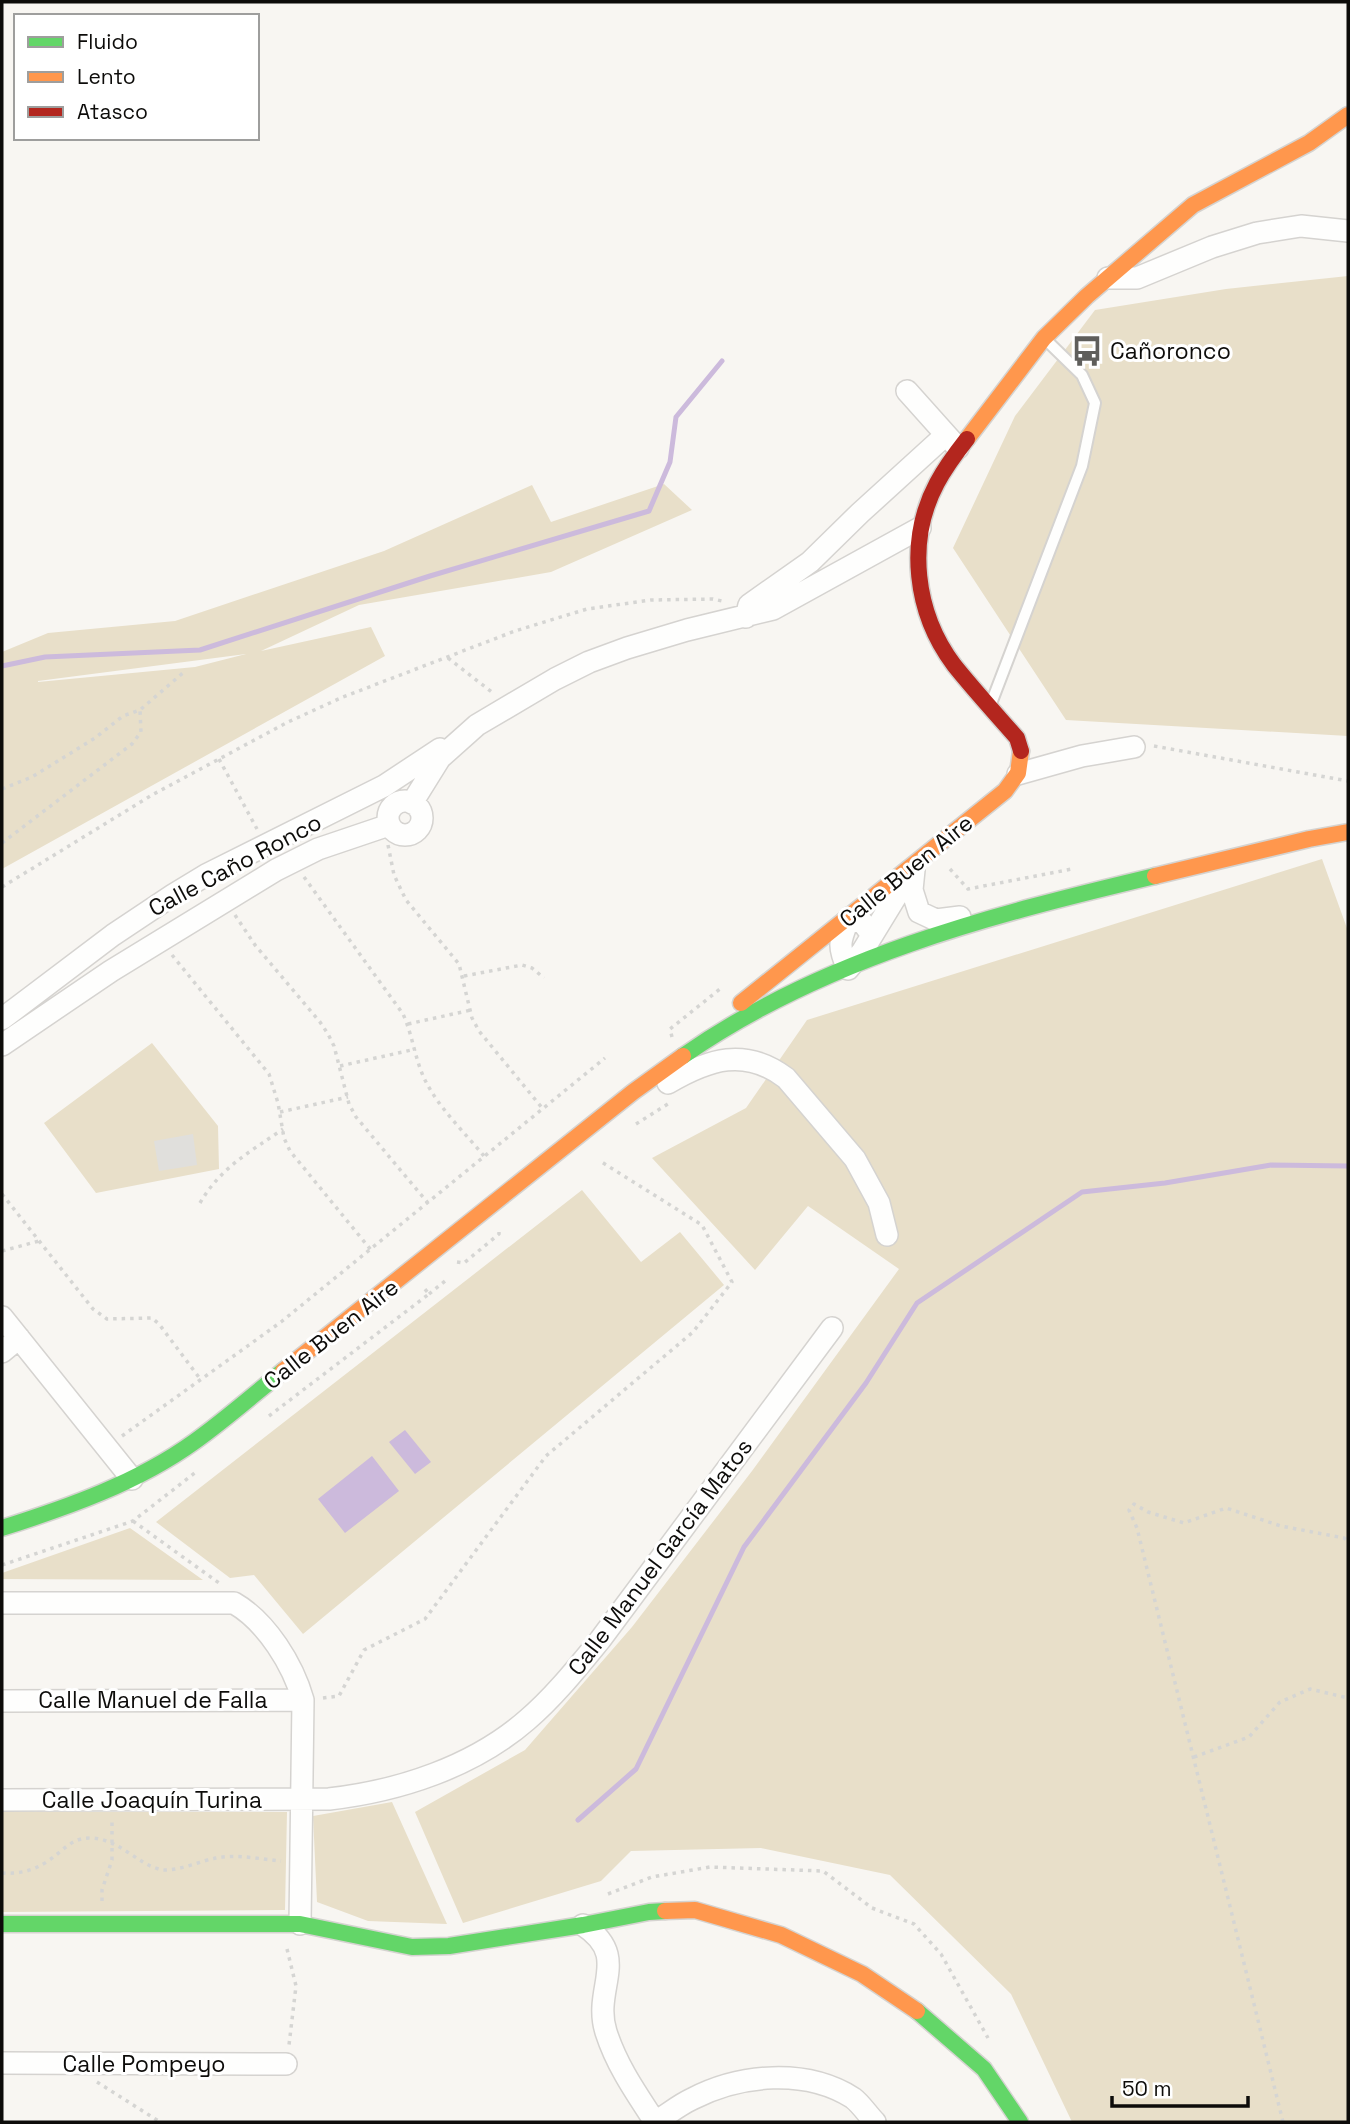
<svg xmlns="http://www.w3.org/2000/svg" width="1350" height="2124" font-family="'Space Grotesk',sans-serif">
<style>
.green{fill:#e8dfc9;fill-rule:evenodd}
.water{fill:#ccbadc}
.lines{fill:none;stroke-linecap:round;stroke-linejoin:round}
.stream{stroke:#ccbadc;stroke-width:5}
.building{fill:#e0dfdc}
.lane-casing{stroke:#d5d3d0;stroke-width:14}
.street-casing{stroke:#d5d3d0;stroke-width:24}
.fast-casing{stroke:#d5d3d0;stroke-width:19}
.slow-casing{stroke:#d5d3d0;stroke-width:19}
.jam-casing{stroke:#d5d3d0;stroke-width:19}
.path{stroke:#d5d5d3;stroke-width:3.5;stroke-dasharray:3.5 5;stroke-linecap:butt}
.lane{stroke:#fefefd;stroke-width:10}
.street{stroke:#fefefd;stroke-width:21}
.fast{stroke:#63d668;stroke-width:16}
.slow{stroke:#ff974d;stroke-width:16}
.jam{stroke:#b3261e;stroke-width:16}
.labels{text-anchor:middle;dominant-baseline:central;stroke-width:6;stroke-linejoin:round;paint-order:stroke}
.poi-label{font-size:23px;fill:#0d0c0a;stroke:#fff;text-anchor:start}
.street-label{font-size:23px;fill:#0d0c0a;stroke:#fff}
</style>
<rect width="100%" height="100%" fill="#f8f6f2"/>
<!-- green -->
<path class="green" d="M1348,276v460l-282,-16 -113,-172 62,-132 80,-106 131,-21z
M664,484l28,26 -141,62 -192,33 -98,46 110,-24 14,29 -383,213v-217l46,-19 127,-12 209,-70 148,-66 19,37zM246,654l-51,13 -157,15v-1z
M1322,859l26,72v1191h-276l-61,-128 -121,-119 -129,-27 -130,3 -30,30 -138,42 -48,-111 110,-62 107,-123 120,-156 147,-202 -91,-63 -53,64 -103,-112 94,-50 61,-88z
M152,1043l66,83 1,43 -123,24 -52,-70z
M582,1190l59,72 39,-30 44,53 -421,349 -49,-59 -24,3 -74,-56z
M130,1528l73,52 -201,-1v-6z
M392,1802l55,122 -79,-3 -51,-19 -4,-86z
M2,1812h285l-2,98 -283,2z"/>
<!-- water -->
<path class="water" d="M405,1430l26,32 -16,12 -26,-32z
M372,1456l27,35 -54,42 -27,-34z"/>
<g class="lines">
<!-- stream -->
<path class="stream" d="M2,666l43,-9 155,-7 230,-74 219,-65 21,-49 6,-45 46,-56
M578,1820l58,-51 108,-222 122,-164 51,-80 165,-111 83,-9 106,-18 77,1"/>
</g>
<!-- building -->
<path class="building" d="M193,1134l4,31 -38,6 -5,-30z"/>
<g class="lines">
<defs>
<path id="lane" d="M992,701l90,-235 13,-63 -13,-28 -36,-35"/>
<path id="street" d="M1108,278h29l75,-31 45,-14 44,-7 47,5
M907,391l51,57
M746,617l3,-12 61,-43 50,-49 78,-71
M1018,774l64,-18 52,-9
M388 818a17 17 0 1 1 34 0a17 17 0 1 1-34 0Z
M412,803l28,-45 37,-33 78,-46 34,-17 38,-14 60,-18 86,-21 147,-81
M914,870l-2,20 7,22 17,8 24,-3
M872,935l-9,-12 -14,-5c-9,23 -12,27 -1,51l14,-17 44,-72
M2,1019l111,-84 60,-40 33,-20 178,-89 56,-37
M2,1045l109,-74 165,-101 42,-21 71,-24
M668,1083c41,-24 77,-36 118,-5l69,81 24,44 8,32
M2,1317l130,162
M2,1352l17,-14
M2,1603h232c33,19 59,62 69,97l-3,224
M2,1701l301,-1
M2,1800l327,-1c70,-8 144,-32 198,-79 27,-23 50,-52 73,-80l232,-312
M583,1925c49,32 9,63 23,107 11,34 30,61 49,90
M2,2063l284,1
M655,2122c12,-7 24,-17 37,-23 48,-25 114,-31 161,-1 8,6 15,17 22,24"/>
<path id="fast" d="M683,1056c140,-98 308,-141 472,-180
M2,1528c66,-21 135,-45 192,-86 31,-22 59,-47 89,-71
M2,1924h298l112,23 37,-1 134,-21 66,-13 16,-1
M917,2011l67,58 36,53"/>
<path id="slow" d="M967,439l77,-101 43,-42 106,-91 116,-62 39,-28
M1155,876l154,-37 39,-7
M741,1003l264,-212 13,-18 3,-22
M283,1371l350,-279 50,-36
M665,1911l30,-1 86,25 81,39 55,37"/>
<path id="jam" d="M967,439c-11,14 -22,29 -30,44 -31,58 -22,130 17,182 20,25 42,49 63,73l4,13"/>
</defs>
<!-- lane casing -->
<use href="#lane" class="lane-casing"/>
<!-- street casing -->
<use href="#street" class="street-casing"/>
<!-- fast casing -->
<use href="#fast" class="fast-casing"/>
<!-- slow casing -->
<use href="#slow" class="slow-casing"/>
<!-- jam casing -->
<use href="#jam" class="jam-casing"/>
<!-- path -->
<path class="path" d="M448,658l45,35
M1154,746l194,35
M219,759l38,70
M2,789l30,-12 63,-39 28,-22 17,-6 44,-38
M2,843l130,-99 9,-12 -1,-22
M388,845l6,30 12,25 53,64 13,54 7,13 64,78
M950,869l18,20 104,-20
M304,877l99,137c10,22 12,47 23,68 14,27 39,51 58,74
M2,887l150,-92 136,-73 55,-25 172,-66 72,-22 64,-9 62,-1 9,2
M235,915l20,30 65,77 8,12 6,12 15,58 7,13 72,86
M172,955l97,119 9,29 6,35 6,13 81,99
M464,976l58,-11 10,3 12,10
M408,1024l63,-14
M672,1037l-2,-8 50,-40
M340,1066l76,-17
M280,1112l68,-15
M636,1124l35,-22
M2,1194l91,115 14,10 45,-1 7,6 42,56
M200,1203c21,-36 50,-51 83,-74
M2,1251l37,-10
M457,1262l7,1 35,-29v-3
M429,1294l16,-13
M269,1416l160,-122 -5,-6
M122,1436l159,-114 324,-264
M133,1521l86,62
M2,1565l131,-44 63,-49
M323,1698l16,-2 25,-46 61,-31 121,-163 147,-124 39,-50 -30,-57 -102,-64
M1194,1757l55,-20 31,-35 30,-13 38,9
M2,1873c17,1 31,-2 46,-12 14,-9 23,-23 41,-23 31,0 49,28 74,32 16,1 37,-9 53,-12 21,-4 44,1 65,3
M608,1894l44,-17 58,-10 113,4 49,37 42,16 27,30 47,84
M102,1901v-11l10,-30v-41
M287,1949l9,37 -7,59
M97,2082l63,40
M1283,2122l-146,-594 -8,-18 5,-6 14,8 36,11 42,-15 55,18 63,12 4,3"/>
<!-- lane -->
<use href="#lane" class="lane"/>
<!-- street -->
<use href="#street" class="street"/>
<!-- fast -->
<use href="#fast" class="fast"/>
<!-- slow -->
<use href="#slow" class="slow"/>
<!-- jam -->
<use href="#jam" class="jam"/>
</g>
<!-- icons -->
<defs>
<symbol id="bus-bare" viewBox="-9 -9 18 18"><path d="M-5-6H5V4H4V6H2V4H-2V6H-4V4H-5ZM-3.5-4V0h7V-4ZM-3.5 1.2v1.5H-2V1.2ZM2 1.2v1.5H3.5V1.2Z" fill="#5f5e5b" stroke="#fff" stroke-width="2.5" paint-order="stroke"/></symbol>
</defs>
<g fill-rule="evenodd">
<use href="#bus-bare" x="1065" y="329" width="44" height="44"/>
</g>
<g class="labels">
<!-- poi labels -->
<g class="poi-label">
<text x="1110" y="351">Cañoronco</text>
</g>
<!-- street labels -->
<g class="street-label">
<text transform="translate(235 865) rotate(-28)">Calle Caño Ronco</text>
<text transform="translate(906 871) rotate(-39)">Calle Buen Aire</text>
<text transform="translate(331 1334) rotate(-38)">Calle Buen Aire</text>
<text transform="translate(660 1557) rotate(-53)">Calle Manuel García Matos</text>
<text x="153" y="1700">Calle Manuel de Falla</text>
<text x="152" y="1800">Calle Joaquín Turina</text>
<text x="144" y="2064">Calle Pompeyo</text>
</g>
</g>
<!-- border -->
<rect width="1350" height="2124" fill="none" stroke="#0d0c0a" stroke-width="7"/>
<!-- legend -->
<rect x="14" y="14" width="245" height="126" fill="#ffffff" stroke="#9e9e9d" stroke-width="2"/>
<rect x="28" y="37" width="35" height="10" fill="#63d668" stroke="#9e9e9d" stroke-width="2"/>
<text x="77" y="49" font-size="21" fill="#0d0c0a">Fluido</text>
<rect x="28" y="72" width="35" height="10" fill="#ff974d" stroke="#9e9e9d" stroke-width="2"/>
<text x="77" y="84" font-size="21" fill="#0d0c0a">Lento</text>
<rect x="28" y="107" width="35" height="10" fill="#b3261e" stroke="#9e9e9d" stroke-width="2"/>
<text x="77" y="119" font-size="21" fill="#0d0c0a">Atasco</text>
<!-- scale -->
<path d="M1112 2096v10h136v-10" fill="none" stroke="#0d0c0a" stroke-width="3.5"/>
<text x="1122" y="2096" font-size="21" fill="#0d0c0a" stroke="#ffffff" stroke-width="5" paint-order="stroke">50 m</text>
</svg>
